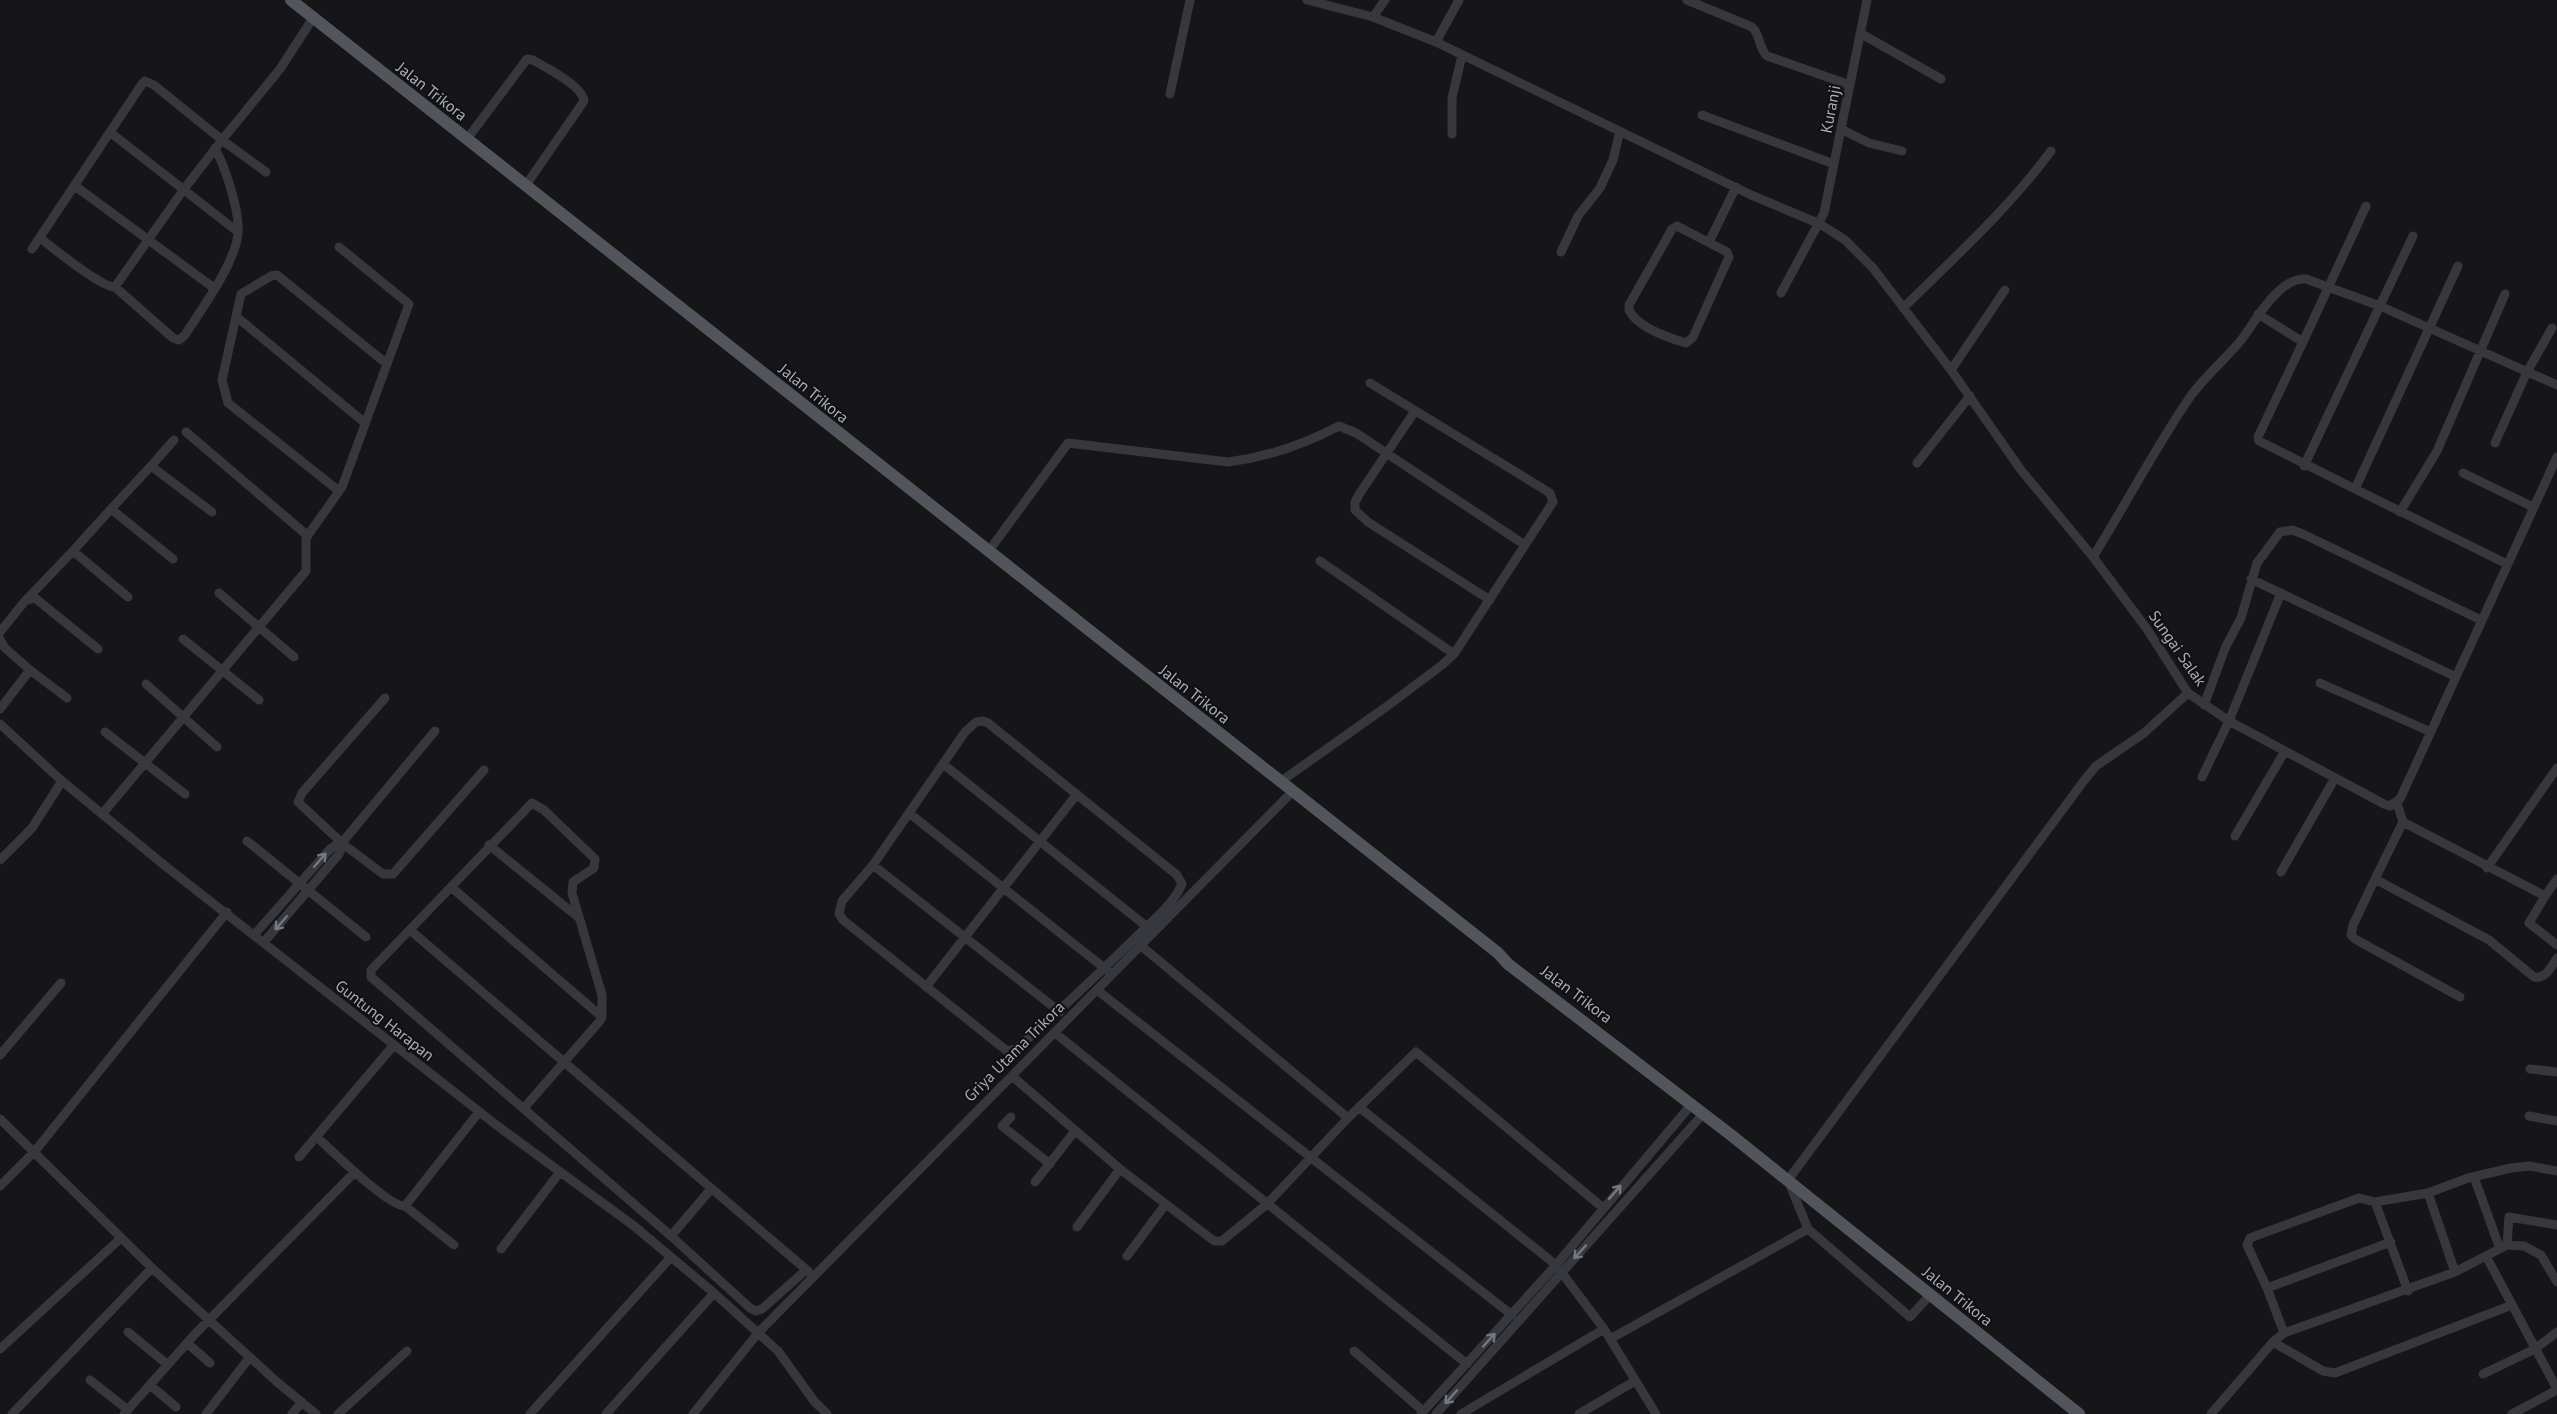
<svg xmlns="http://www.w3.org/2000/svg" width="2557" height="1414" font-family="'PT Sans',sans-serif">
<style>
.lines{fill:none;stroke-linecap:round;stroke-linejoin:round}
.minor{stroke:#37383d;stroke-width:9}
.major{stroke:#53555c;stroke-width:12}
.oneway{stroke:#757881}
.labels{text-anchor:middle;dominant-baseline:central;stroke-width:4.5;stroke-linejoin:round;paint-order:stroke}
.street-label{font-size:16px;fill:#a8adb8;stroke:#111113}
</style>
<rect width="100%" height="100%" fill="#161618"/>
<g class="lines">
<!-- minor -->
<path class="minor" d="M1307,0l66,17 63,25 315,153 69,29 25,16 28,28 78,102 70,100 72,87 54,72 41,64 41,28 155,83 6,2 10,-7 157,-342
M1687,0l65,27c9,8 6,21 15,29l83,29
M1373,17l12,-17
M1860,33l81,46
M1436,42l23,-42
M1170,94l20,-94
M1702,115l132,49
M1841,129l28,14 33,8
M111,133l127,99
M1452,134v-36l10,-43
M467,139l60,-80 6,1c13,8 50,26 51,41l-58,84
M75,186l139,102
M1677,226l50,26 2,5 -36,80 -7,6c-17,-5 -49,-16 -57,-33v-5l43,-76z
M40,238c13,10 62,50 75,49l69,-98 38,-49 44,32
M1709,242l27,-55
M32,249l110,-165 3,-3 9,4 68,55 58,-71 33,-51
M1561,252l17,-36 22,-28 13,-28 7,-29
M2458,266l-103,223 152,75
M115,287l58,51 6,2 6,-5c16,-25 51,-73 53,-102 2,-22 -13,-66 -23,-85
M1781,293l43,-80 43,-213
M1903,308c51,-50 105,-99 148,-157
M2258,314l45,28 -45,95 1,4 96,48
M238,318l127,105
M2303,342l63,-136
M1951,370l54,-80
M1415,411l-55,82 -5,9v8l13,12 122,78
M186,432l122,104
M2495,443l32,-71 25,-44
M1917,463l53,-67
M151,466l23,-26
M2304,466l109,-230
M2463,473l70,34
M339,491l-111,-88 -6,-23 19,-86 30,-18 6,-1 110,89
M111,509l40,-43 61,46
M2400,512l37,-61 68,-157
M73,551l38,-42 62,50
M988,552l80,-109 160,19c39,-5 77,-18 111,-36l17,7 169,112
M2093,557c33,-53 62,-109 97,-160 15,-21 36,-38 52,-58 14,-19 37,-62 64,-60l74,27 177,79
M1320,561l134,93
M2251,579l205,98
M219,593l75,64
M25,601l48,-50 55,46
M0,632l25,-31 10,-3 63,51
M0,639l4,8 26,23
M183,639l76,61
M2320,683l111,49
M146,684l71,63
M385,698l-83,95 -4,9 45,42 40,30h10l91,-104
M2204,705l22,-59 15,-28 16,-55 23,-31 12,-2 11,4 178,86
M0,709l30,-39 37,28
M983,721l5,2 189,152 5,9c-8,20 -32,39 -48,55 -39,38 -77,75 -118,110l-9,2 -164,-131 -4,-6 3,-13 31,-36 92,-133 11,-10z
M0,724l62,57 102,84 335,262 135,99 80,67 64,58 36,50 13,13
M105,732l80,62
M943,764l203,162
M2202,777l27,-56 52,-128
M1280,782l106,-75 56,-42 12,-11 99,-152 -3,-9 -180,-110
M2397,803l6,19 -28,57 114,61 45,37c12,2 17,-10 23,-19
M103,813l203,-242v-33l36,-51 67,-183 -70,-57
M909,813l199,158
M2403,822l142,74 12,-17
M2235,836l50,-85
M247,841l119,96
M489,845l89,72
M0,860l32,-32 30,-47
M873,865l187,147
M2487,868l70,-100
M2281,872l54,-94
M2375,879l-22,46 -2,10 4,4 105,58
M451,887l151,130
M2545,896l-16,27 28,22
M410,930l399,342
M254,935l76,-86 13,-9
M264,942l75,-88 6,-15 90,-108
M1140,945l208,173
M926,987l151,-193
M1097,990l415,325
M1055,1033l412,331
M0,1055l61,-72
M2530,1069l27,3
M1012,1076l108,93 94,72h8l45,-37 81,-86 68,-66 186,155
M1359,1107l197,158 48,64 52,85
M524,1108l75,-86 3,-5v-22l-30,-102 1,-11 21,-14 1,-9 -51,-49 -12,-7 -161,167v7l300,259 79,72 6,3 6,-2 44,-39
M2529,1116l28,5
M1011,1117l-9,9 48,38
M0,1119l152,149 125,114 39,32
M317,1137c14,13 72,70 88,69l49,39
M299,1157l94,-111
M2474,1177l26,72
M1035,1182l40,-51
M0,1186l35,-35 192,-239
M2428,1193l27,79
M2375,1202l33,89
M405,1206l74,-94
M1077,1227l43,-58
M1808,1229l-20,-49 295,-398 13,-16 48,-33 44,-40
M671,1236l40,-47
M2507,1245l2,-28 48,8
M501,1249l59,-77
M1127,1256l38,-51
M2486,1256l71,133
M2267,1288l124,-46
M128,1332l40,33
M2284,1333l171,-61 52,-27 17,1 17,9 16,27
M1610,1339l198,-110 102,88 20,-22
M2273,1342l50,29 12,2 177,-68
M187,1343l23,20
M0,1349l121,-111
M1354,1351l69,60
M2483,1374l52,-25 22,-17
M90,1380l38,30
M150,1385l26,22
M12,1414l140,-146
M124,1414l71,-80 160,-162
M206,1414l44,-57
M292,1414l10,-12
M338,1414l69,-63
M530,1414l141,-157
M606,1414l108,-121
M693,1414l65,-81 534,-541
M1421,1414l135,-149 135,-160
M1436,1414l267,-300
M1461,1414l143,-85
M1579,1414l56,-33
M2211,1414l62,-72 11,-9 -17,-45 -20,-43 3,-7 109,-40 16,4 53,-9 40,-15 43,-10 19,-2 27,5
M2512,1414l45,-24"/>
<!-- major -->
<path class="major" d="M291,0l1207,953 10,11 223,171 348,279"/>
</g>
<!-- one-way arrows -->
<defs><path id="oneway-shaft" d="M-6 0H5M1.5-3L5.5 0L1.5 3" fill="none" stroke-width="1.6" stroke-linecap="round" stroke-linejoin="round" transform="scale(1.5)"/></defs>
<g class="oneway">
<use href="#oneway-shaft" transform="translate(320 860) rotate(-49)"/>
<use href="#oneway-shaft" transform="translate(281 923) rotate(131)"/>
<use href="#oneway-shaft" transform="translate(1615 1192) rotate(-49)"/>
<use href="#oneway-shaft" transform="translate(1580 1252) rotate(132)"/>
<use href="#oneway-shaft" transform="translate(1489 1340) rotate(-48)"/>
<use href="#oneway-shaft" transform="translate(1451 1397) rotate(132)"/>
</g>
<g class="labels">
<!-- street labels -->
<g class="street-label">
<text transform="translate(432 91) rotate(38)">Jalan Trikora</text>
<text transform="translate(1830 109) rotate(-79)">Kuranji</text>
<text transform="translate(814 393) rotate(39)">Jalan Trikora</text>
<text transform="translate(2178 648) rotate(55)">Sungai Salak</text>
<text transform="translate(1195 694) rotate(38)">Jalan Trikora</text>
<text transform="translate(1577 994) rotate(37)">Jalan Trikora</text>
<text transform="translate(385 1020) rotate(38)">Guntung Harapan</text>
<text transform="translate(1014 1051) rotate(-45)">Griya Utama Trikora</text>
<text transform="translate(1958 1296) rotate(39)">Jalan Trikora</text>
</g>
</g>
</svg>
